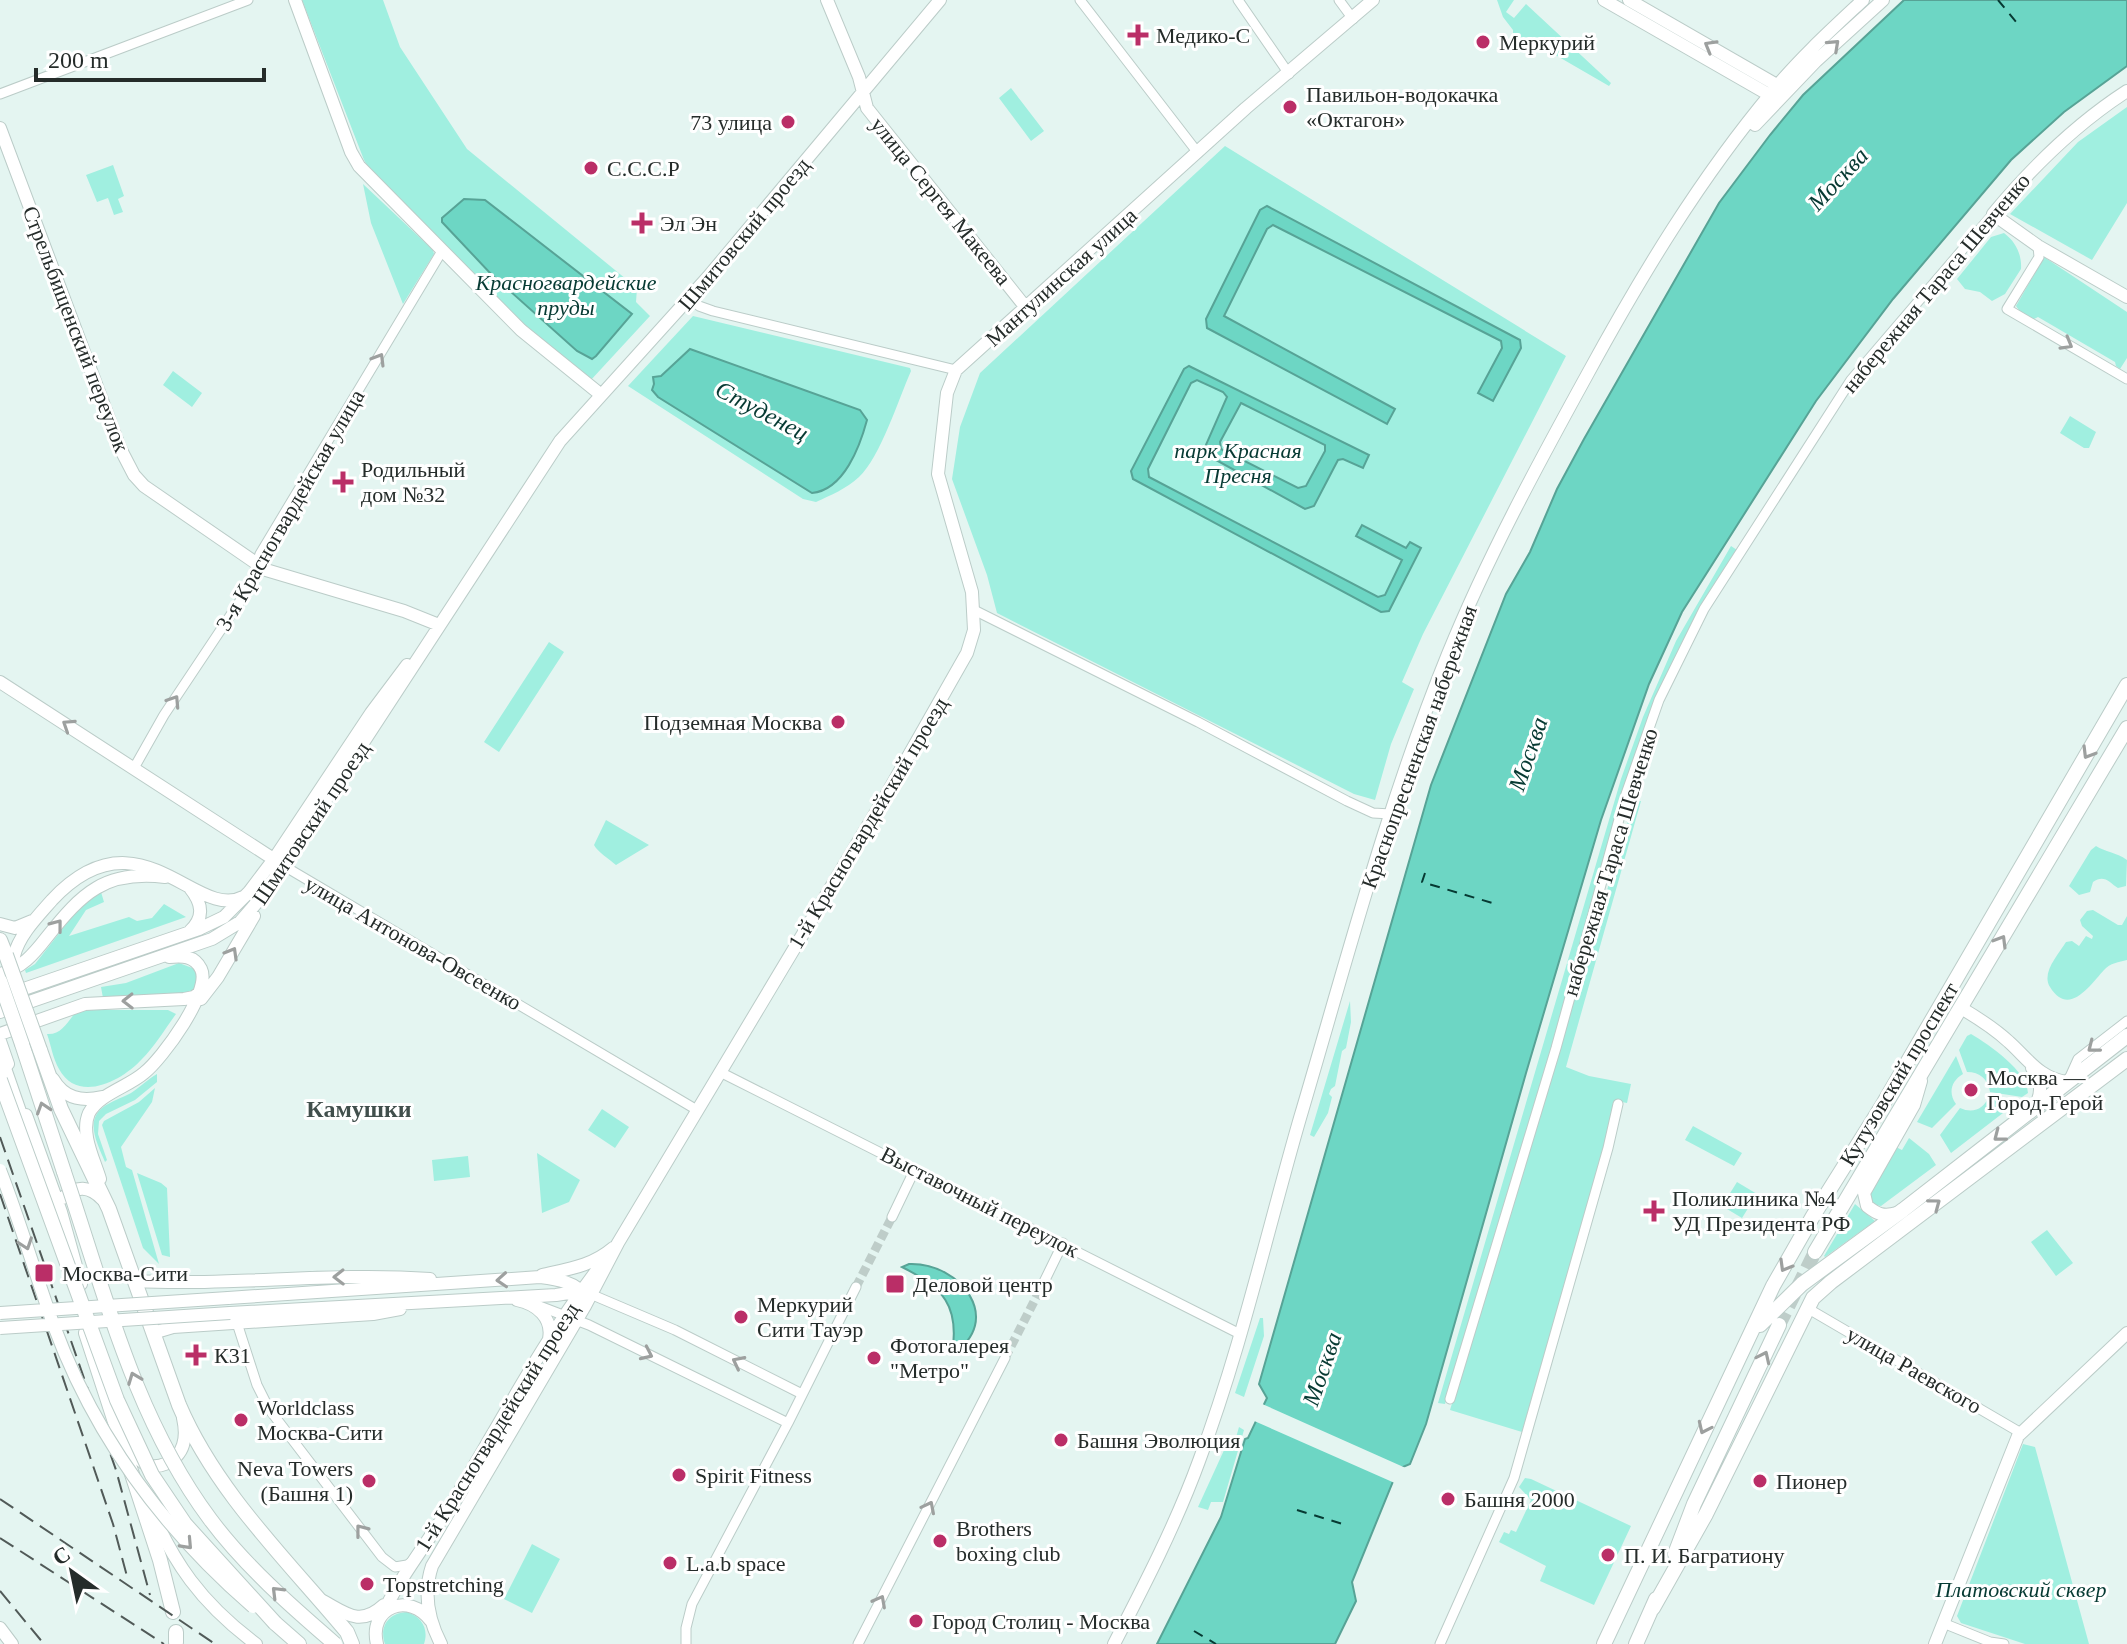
<svg xmlns="http://www.w3.org/2000/svg" width="2127" height="1644" font-family="Georgia,serif">
<style>
.green{fill:#a0efe0}
.water{fill:#6dd6c4;stroke:#57a396;stroke-width:2;fill-rule:evenodd}
.pier{fill:#e4f5f1}
.lines{fill:none;stroke-linecap:round;stroke-linejoin:round}
.ferry{stroke:#073a33;stroke-width:2;stroke-dasharray:10 8;stroke-linecap:butt}
.street-tunnel{stroke:#becdc9;stroke-width:9;stroke-dasharray:9 4.5;stroke-linecap:butt}
.primary-tunnel{stroke:#becdc9;stroke-width:14;stroke-dasharray:14 7;stroke-linecap:butt}
.street-casing{stroke:#bbccc8;stroke-width:11}
.secondary-casing{stroke:#bbccc8;stroke-width:14}
.primary-casing{stroke:#bbccc8;stroke-width:16}
.street{stroke:#fff;stroke-width:9}
.secondary{stroke:#fff;stroke-width:12}
.primary{stroke:#fff;stroke-width:14}
.rail{stroke:#515a58;stroke-width:2;stroke-dasharray:16 8;stroke-linecap:butt}
.secondary-bridge-casing{stroke:#bbccc8;stroke-width:14;stroke-linecap:butt}
.primary-bridge-casing{stroke:#bbccc8;stroke-width:16;stroke-linecap:butt}
.secondary-bridge{stroke:#fff;stroke-width:12}
.primary-bridge{stroke:#fff;stroke-width:14}
.oneway{stroke:#9da09f}
.poi-dot{fill:#ba2e67;stroke:#fff;stroke-width:3}
.labels{text-anchor:middle;dominant-baseline:central;stroke-width:6;stroke-linejoin:round;paint-order:stroke}
.poi-label{font-size:22px;fill:#252c2a;stroke:#fff;text-anchor:start}
.street-label{font-size:22px;fill:#252c2a;stroke:#fff}
.park-label{font-size:22px;font-style:italic;fill:#063a33;stroke:#fff}
.water-label{font-size:24px;font-style:italic;fill:#073a33;stroke:#fff}
.neighbourhood-label{font-size:24px;font-weight:bold;fill:#414f4c;stroke:#fff}
</style>
<rect width="100%" height="100%" fill="#e4f5f1"/>
<!-- green -->
<path class="green" d="M302,0h81l17,47 67,102 170,139 -1,14 14,14 -60,65 -69,-57 -150,-152 -7,-12z
M1497,0h17l-8,12 8,6 12,-14 85,79 -2,3 -76,-44 -12,5 -8,-1v-16l-10,-13z
M1011,88l33,43 -13,10 -32,-43z
M2127,107v96l-35,57 -82,-46 68,-72z
M1225,146l341,210 -143,278 -21,48 12,7 -23,55 -16,56 -21,-6 -357,-181 -10,-38 -35,-96 8,-52 20,-54z
M113,165l11,31 -6,3 5,13 -9,3 -6,-17 -11,4 -11,-27z
M363,184l70,66 1,4 -31,50 -32,-81z
M2004,233c12,9 18,22 17,36l-16,25 -13,7 -12,-9 -15,-3 -8,-10 34,-42z
M2044,257l83,55v46l-7,11 -4,-3 -1,-4 -77,-45 -6,3 -11,-7 -5,-7z
M693,316l217,52 1,3c-12,27 -31,87 -52,106 -13,12 -28,18 -43,25l-13,-3 -175,-113z
M173,371l29,22 -10,14 -29,-22z
M2070,416l26,16 -7,16h-5l-24,-15z
M1731,546l6,4 -37,60 -44,89 -211,705 -7,-1 183,-624 22,-62 33,-76z
M549,642l15,10 -65,100 -15,-10z
M1634,801h7l-75,266 23,9 42,8 -4,19 -10,-2 -95,331 -72,-22z
M606,820l43,25 -33,20c-6,-5 -19,-14 -22,-20z
M2096,846c9,6 20,6 31,14l-1,26 -8,2c-9,-6 -14,-14 -25,-6l-3,10 -11,3 -10,-9 22,-36z
M101,892l3,10 -18,8 -17,26 60,-19 8,4 15,-3 12,-14 22,13 -160,56 -1,-3 10,-6 47,-60z
M2093,910l25,15h4l5,-9v44c-8,2 -17,3 -23,10 -13,14 -35,48 -54,17 -9,-14 8,-32 16,-45l6,-1 7,5 7,-10 6,3 1,-3 -11,-10 -2,-6 7,-9z
M179,963l16,6 4,12 -7,12 -89,5 -2,-11 25,-4z
M1350,1001l1,21 -5,26 -4,3 -7,35 -4,3 -2,5 3,3 -4,16 -14,24 -4,-2z
M89,1010h79l8,4c-11,15 -21,32 -34,45 -20,22 -64,45 -83,10 -6,-10 -8,-24 -12,-35 14,1 20,-11 28,-21z
M1971,1034c19,11 56,37 57,59l-6,4 -32,-5c-2,-13 -10,-20 -23,-20l-8,-22 8,-14z
M1956,1056l7,18c-12,7 -15,19 -7,30l-24,24 -15,-6z
M157,1074v8l-22,18 -29,14 -7,7 -1,13 9,26 -2,2c-7,-17 -20,-40 -3,-54 9,-7 20,-10 29,-15 9,-6 17,-14 26,-19z
M155,1088l-3,14 -31,45 5,20 6,3 27,94 -16,-16 -41,-123 2,-4 35,-19z
M1989,1096l27,7 -65,50 -11,-18 20,-27c13,6 24,1 29,-12z
M602,1109l27,18 -14,21 -27,-18z
M1693,1126l49,27 -8,13 -49,-26z
M1909,1138l20,16 7,11 -55,41c-8,-1 -10,-4 -14,-12l29,-47 6,3z
M537,1153l43,27 -11,22 -27,11z
M468,1156l2,21 -36,4 -2,-21z
M137,1173l24,10 6,5 3,69 -8,-2z
M1737,1182l20,12 -15,24 -20,-12z
M1855,1204l20,17 -50,36 -1,-1z
M2047,1230l26,33 -17,13 -25,-34z
M1260,1318h3l1,18 -20,61 -9,-4z
M1239,1427l5,3 -21,72h-12l-3,8 -10,-3 27,-59h8z
M2023,1444l12,3 54,197h-64l-64,-21 -4,-7z
M1525,1478l6,1 100,47 -37,79 -54,-24 6,-15 -47,-24 5,-10 5,2 2,-4 5,2 15,-32 -12,-13z
M532,1544l28,15 -28,54 -28,-14z
M407,1612c15,5 22,17 17,32h-39c-6,-17 3,-31 22,-32z"/>
<!-- water -->
<path class="water" d="M1904,0h223v66l-63,46 -53,48 -118,139 -77,102 -134,211 -33,72 -48,136 -75,253 -100,351 -16,40 -12,5 -46,113 4,19 -21,43h-178l64,-127 24,-78 3,-1 19,-40 -8,-14 172,-599 75,-191 24,-42 27,-63 27,-50 135,-236 51,-68 33,-40z
M464,199l21,1 147,114 -36,42 -4,3 -15,-8 -86,-77 -49,-52v-4z
M1267,206l253,134 1,8 -28,53 -15,-8 24,-45 -1,-7 -228,-116 -6,4 -43,87 171,93 -8,15 -180,-96 -1,-9 54,-109z
M690,349l170,61 7,10c-7,26 -23,70 -55,73l-154,-96 -6,-7 2,-6 -1,-7 8,-1z
M1189,366l180,89 -6,13 -20,-9 -5,1 -24,46 -9,3 -98,-54 -2,-8 22,-50 -4,-5 -26,-12 -6,3 -43,86 1,8 229,120 7,-2 17,-35 -46,-24 6,-11 44,23 4,-6 11,6 -32,63 -8,1 -248,-133 -2,-8 53,-102zM1241,403l84,42v6l-19,35 -8,2 -77,-39 -1,-7z
M909,1264c52,-2 96,57 43,90 8,-49 -9,-66 -50,-87z"/>
<!-- pier -->
<path class="pier" d="M1260,1403l148,66 -6,3 -5,12 -145,-64z"/>
<g class="lines">
<!-- ferry -->
<path class="ferry" d="M1998,0l19,23
M1425,873l-3,9 77,23
M1297,1510l49,15
M1194,1631l22,13"/>
<!-- street-tunnel -->
<path class="street-tunnel" d="M856,1287l36,-70
M1005,1358l38,-74"/>
<!-- primary-tunnel -->
<path class="primary-tunnel" d="M1779,1325l36,-73"/>
<defs>
<path id="street" d="M1080,0l118,153
M1238,0l51,74
M1339,0l14,19
M0,94l248,-94
M2038,246l1,11 -32,52 120,70
M690,298l9,8 14,5 243,59
M974,610l224,112 149,79 26,12 18,1
M134,768l30,-53 86,-129 10,-32 182,-303
M284,866l413,244
M720,1072l520,262
M2069,1079l9,-20 49,-38
M892,1217l23,-48
M1043,1284l20,-41
M588,1293l87,37 127,64
M534,1304l55,21 199,98
M1807,1308l214,125
M237,1323l20,62 12,24 113,148 13,10 12,-2 6,-4
M1450,1399l106,-351 70,-254 33,-94 45,-91 147,-229 142,-166
M1943,1623l47,19 14,2
M686,1644v-16l6,-24 96,-181 68,-136
M858,1644l147,-286
M1440,1644l74,-166 94,-330 10,-44"/>
<path id="secondary" d="M295,0l56,152 8,14 162,164 79,64
M827,0l32,77 8,31 160,201
M1604,0l169,97
M1629,0l153,88
M2127,91c-51,33 -95,76 -134,123l45,32 89,51
M1755,125l61,-64 67,-61
M0,128l120,320 14,27 10,11 122,84 138,41 35,14
M0,682l278,180
M0,924l15,4 17,-7
M190,931c15,-14 12,-28 0,-43
M14,956c5,-21 24,-40 38,-56 87,-93 144,22 191,-3
M0,974c22,-6 33,-19 47,-37 35,-44 58,-67 118,-60
M12,993l187,-64 25,-12 25,-25 25,-33 97,-146 36,-48
M201,999l17,-22 36,-61
M1961,1008c17,10 33,20 48,34 18,16 31,37 58,40
M0,1012l212,-73 28,-17 25,-29 295,-452 148,-164 232,-277
M0,1034l85,-30 99,-5 10,-2 6,-5
M0,1041l8,23
M2032,1068c10,15 11,26 1,41
M53,1079c11,19 28,23 49,18
M26,1115l35,97 20,72
M100,1179c-6,-20 -20,-46 -11,-66 10,-19 39,-26 55,-40 18,-14 68,-82 57,-104 -7,-14 -19,-13 -32,-12
M63,1198c13,-13 27,-12 39,1
M1897,1213c-14,4 -20,1 -30,-7l-3,-13 50,-88 7,-24
M542,1275c26,-6 50,-9 71,-27
M134,1281c99,5 197,-9 296,-2
M228,1298l312,-21c15,2 38,5 45,20
M517,1300c20,4 36,18 32,39
M230,1313l326,-18 25,-4
M153,1333l20,-6 200,-13 27,-5
M123,1433c5,9 10,21 18,28 14,12 37,1 42,-16 3,-9 2,-18 0,-27
M147,1501c26,62 54,102 109,143
M323,1601c24,13 37,26 61,4
M382,1615c20,-42 50,-78 74,-118 46,-77 88,-158 142,-228
M0,1628l12,16
M377,1644c-9,-37 32,-53 54,-23
M441,1644c-13,-25 -18,-51 -9,-78l153,-260 33,-63 270,-451 79,-139 7,-23 -2,-38 -34,-118 9,-81 9,-23 290,-262 127,-108
M1114,1644c31,-60 62,-120 85,-183 42,-112 68,-229 101,-343 46,-155 87,-314 148,-464 39,-96 89,-188 139,-279 54,-99 113,-197 186,-284 27,-33 59,-62 90,-91
M1935,1644l83,-208 109,-103"/>
<path id="primary" d="M0,940l6,15
M22,1044l42,128
M40,1050l21,59 48,100 70,196c37,87 109,156 168,227l5,12
M0,1057l24,69
M1815,1252l312,-524
M1760,1325l42,-41 101,-74 224,-174
M86,1333l74,227 13,52
M1675,1554l19,-50 85,-179
M1653,1608l53,-94 107,-216 18,-16 296,-223
M275,1623l24,21
M176,1632v10
M1604,1644l169,-358 40,-70 69,-110 245,-421
M1636,1644l20,-45"/>
</defs>
<!-- street casing -->
<use href="#street" class="street-casing"/>
<!-- secondary casing -->
<use href="#secondary" class="secondary-casing"/>
<!-- primary casing -->
<use href="#primary" class="primary-casing"/>
<!-- street -->
<use href="#street" class="street"/>
<!-- secondary -->
<use href="#secondary" class="secondary"/>
<!-- primary -->
<use href="#primary" class="primary"/>
<!-- rail -->
<path class="rail" d="M0,1137l116,333 34,125
M0,1194l113,330 15,56
M0,1499l215,145
M0,1538l164,106
M0,1591l44,53"/>
<defs>
<path id="secondary-bridge" d="M0,1170c20,51 35,104 54,156 41,111 109,203 199,281
M0,1313l228,-15
M0,1328l230,-15"/>
<path id="primary-bridge" d="M6,955l34,95
M0,981l22,63
M0,1080l117,320 35,75 33,49 90,99
M64,1172c40,118 70,245 146,347 35,47 81,87 125,125"/>
</defs>
<!-- secondary-bridge casing -->
<use href="#secondary-bridge" class="secondary-bridge-casing"/>
<!-- primary-bridge casing -->
<use href="#primary-bridge" class="primary-bridge-casing"/>
<!-- secondary-bridge -->
<use href="#secondary-bridge" class="secondary-bridge"/>
<!-- primary-bridge -->
<use href="#primary-bridge" class="primary-bridge"/>
</g>
<!-- one-way arrows -->
<defs><path id="oneway-chevron" d="M-2-3.5L2.5 0L-2 3.5" fill="none" stroke-width="1.6" stroke-linecap="round" stroke-linejoin="round" transform="scale(2)"/></defs>
<g class="oneway">
<use href="#oneway-chevron" transform="translate(1834 45) rotate(-43)"/>
<use href="#oneway-chevron" transform="translate(1710 46) rotate(-150)"/>
<use href="#oneway-chevron" transform="translate(2067 344) rotate(30)"/>
<use href="#oneway-chevron" transform="translate(379 359) rotate(-59)"/>
<use href="#oneway-chevron" transform="translate(174 701) rotate(-57)"/>
<use href="#oneway-chevron" transform="translate(68 725) rotate(-147)"/>
<use href="#oneway-chevron" transform="translate(2088 753) rotate(121)"/>
<use href="#oneway-chevron" transform="translate(57 925) rotate(-52)"/>
<use href="#oneway-chevron" transform="translate(2001 941) rotate(-59)"/>
<use href="#oneway-chevron" transform="translate(232 953) rotate(-60)"/>
<use href="#oneway-chevron" transform="translate(128 1001) rotate(179)"/>
<use href="#oneway-chevron" transform="translate(2093 1047) rotate(142)"/>
<use href="#oneway-chevron" transform="translate(43 1108) rotate(-108)"/>
<use href="#oneway-chevron" transform="translate(1999 1136) rotate(142)"/>
<use href="#oneway-chevron" transform="translate(1935 1204) rotate(-37)"/>
<use href="#oneway-chevron" transform="translate(26 1244) rotate(71)"/>
<use href="#oneway-chevron" transform="translate(1785 1266) rotate(120)"/>
<use href="#oneway-chevron" transform="translate(339 1277) rotate(179)"/>
<use href="#oneway-chevron" transform="translate(502 1280) rotate(176)"/>
<use href="#oneway-chevron" transform="translate(647 1354) rotate(25)"/>
<use href="#oneway-chevron" transform="translate(1764 1357) rotate(-65)"/>
<use href="#oneway-chevron" transform="translate(738 1362) rotate(-153)"/>
<use href="#oneway-chevron" transform="translate(134 1378) rotate(-111)"/>
<use href="#oneway-chevron" transform="translate(1704 1428) rotate(115)"/>
<use href="#oneway-chevron" transform="translate(929 1507) rotate(-63)"/>
<use href="#oneway-chevron" transform="translate(361 1530) rotate(-128)"/>
<use href="#oneway-chevron" transform="translate(187 1544) rotate(47)"/>
<use href="#oneway-chevron" transform="translate(277 1592) rotate(-135)"/>
<use href="#oneway-chevron" transform="translate(880 1601) rotate(-62)"/>
</g>
<!-- markers -->
<g class="poi-dot">
<path d="M1134 23h8v8h8v8h-8v8h-8v-8h-8v-8h8z"/>
<circle cx="1483" cy="42" r="8"/>
<circle cx="1290" cy="107" r="8"/>
<circle cx="788" cy="122" r="8"/>
<circle cx="591" cy="168" r="8"/>
<path d="M638 211h8v8h8v8h-8v8h-8v-8h-8v-8h8z"/>
<path d="M339 470h8v8h8v8h-8v8h-8v-8h-8v-8h8z"/>
<circle cx="838" cy="722" r="8"/>
<circle cx="1971" cy="1090" r="8"/>
<path d="M1650 1199h8v8h8v8h-8v8h-8v-8h-8v-8h8z"/>
<rect x="34" y="1263" width="20" height="20" rx="4"/>
<rect x="885" y="1274" width="20" height="20" rx="4"/>
<circle cx="741" cy="1317" r="8"/>
<path d="M192 1343h8v8h8v8h-8v8h-8v-8h-8v-8h8z"/>
<circle cx="874" cy="1358" r="8"/>
<circle cx="241" cy="1420" r="8"/>
<circle cx="1061" cy="1440" r="8"/>
<circle cx="679" cy="1475" r="8"/>
<circle cx="369" cy="1481" r="8"/>
<circle cx="1760" cy="1481" r="8"/>
<circle cx="1448" cy="1499" r="8"/>
<circle cx="940" cy="1541" r="8"/>
<circle cx="1608" cy="1555" r="8"/>
<circle cx="670" cy="1563" r="8"/>
<circle cx="367" cy="1584" r="8"/>
<circle cx="916" cy="1621" r="8"/>
</g>
<g class="labels">
<!-- poi labels -->
<g class="poi-label">
<text x="1156" y="35">Медико-С</text>
<text x="1499" y="42">Меркурий</text>
<text x="1306" y="94">Павильон-водокачка<tspan x="1306" dy="25">«Октагон»</tspan></text>
<text x="772" y="122" text-anchor="end">73 улица</text>
<text x="607" y="168">С.С.С.Р</text>
<text x="660" y="223">Эл Эн</text>
<text x="361" y="469">Родильный<tspan x="361" dy="25">дом №32</tspan></text>
<text x="822" y="722" text-anchor="end">Подземная Москва</text>
<text x="1987" y="1077">Москва —<tspan x="1987" dy="25">Город-Герой</tspan></text>
<text x="1672" y="1198">Поликлиника №4<tspan x="1672" dy="25">УД Президента РФ</tspan></text>
<text x="62" y="1273">Москва-Сити</text>
<text x="913" y="1284">Деловой центр</text>
<text x="757" y="1304">Меркурий<tspan x="757" dy="25">Сити Тауэр</tspan></text>
<text x="890" y="1345">Фотогалерея<tspan x="890" dy="25">"Метро"</tspan></text>
<text x="214" y="1355">К31</text>
<text x="257" y="1407">Worldclass<tspan x="257" dy="25">Москва-Сити</tspan></text>
<text x="1077" y="1440">Башня Эволюция</text>
<text x="353" y="1468" text-anchor="end">Neva Towers<tspan x="353" dy="25">(Башня 1)</tspan></text>
<text x="695" y="1475">Spirit Fitness</text>
<text x="1776" y="1481">Пионер</text>
<text x="1464" y="1499">Башня 2000</text>
<text x="956" y="1528">Brothers<tspan x="956" dy="25">boxing club</tspan></text>
<text x="1624" y="1555">П. И. Багратиону</text>
<text x="686" y="1563">L.a.b space</text>
<text x="383" y="1584">Topstretching</text>
<text x="932" y="1621">Город Столиц - Москва</text>
</g>
<!-- street labels -->
<g class="street-label">
<text transform="translate(941 201) rotate(51)">улица Сергея Макеева</text>
<text transform="translate(744 234) rotate(-50)">Шмитовский проезд</text>
<text transform="translate(1061 277) rotate(-42)">Мантулинская улица</text>
<text transform="translate(1936 283) rotate(-50)">набережная Тараса Шевченко</text>
<text transform="translate(76 329) rotate(69)">Стрельбищенский переулок</text>
<text transform="translate(290 510) rotate(-60)">3-я Красногвардейская улица</text>
<text transform="translate(1419 747) rotate(-70)">Краснопресненская набережная</text>
<text transform="translate(311 823) rotate(-56)">Шмитовский проезд</text>
<text transform="translate(868 823) rotate(-59)">1-й Красногвардейский проезд</text>
<text transform="translate(1610 862) rotate(-73)">набережная Тараса Шевченко</text>
<text transform="translate(413 943) rotate(30)">улица Антонова-Овсеенко</text>
<text transform="translate(1899 1074) rotate(-59)">Кутузовский проспект</text>
<text transform="translate(980 1202) rotate(27)">Выставочный переулок</text>
<text transform="translate(1914 1370) rotate(30)">улица Раевского</text>
<text transform="translate(497 1427) rotate(-58)">1-й Красногвардейский проезд</text>
</g>
<!-- park labels -->
<g class="park-label">
<text x="566" y="282">Красногвардейские<tspan x="566" dy="25">пруды</tspan></text>
<text x="1238" y="450">парк Красная<tspan x="1238" dy="25">Пресня</tspan></text>
<text x="2021" y="1589">Платовский сквер</text>
</g>
<!-- water labels -->
<g class="water-label">
<text transform="translate(1838 179) rotate(-47)">Москва</text>
<text transform="translate(762 411) rotate(28)">Студенец</text>
<text transform="translate(1528 754) rotate(-71)">Москва</text>
<text transform="translate(1322 1369) rotate(-71)">Москва</text>
</g>
<!-- neighbourhood labels -->
<g class="neighbourhood-label">
<text x="359" y="1109">Камушки</text>
</g>
</g>
<!-- north arrow -->
<g transform="translate(72 1572) rotate(327)" stroke="#ffffff" stroke-width="6" paint-order="stroke">
<path d="M0-6L14 30L0 20L-14 30Z" fill="#252c2a"/>
<text y="-12" font-size="22" font-weight="bold" text-anchor="middle" fill="#252c2a">С</text>
</g>
<!-- scale -->
<path d="M36 68v12h228v-12" fill="none" stroke="#252c2a" stroke-width="4"/>
<text x="48" y="68" font-size="24" fill="#252c2a" stroke="#ffffff" stroke-width="6" paint-order="stroke">200 m</text>
</svg>
